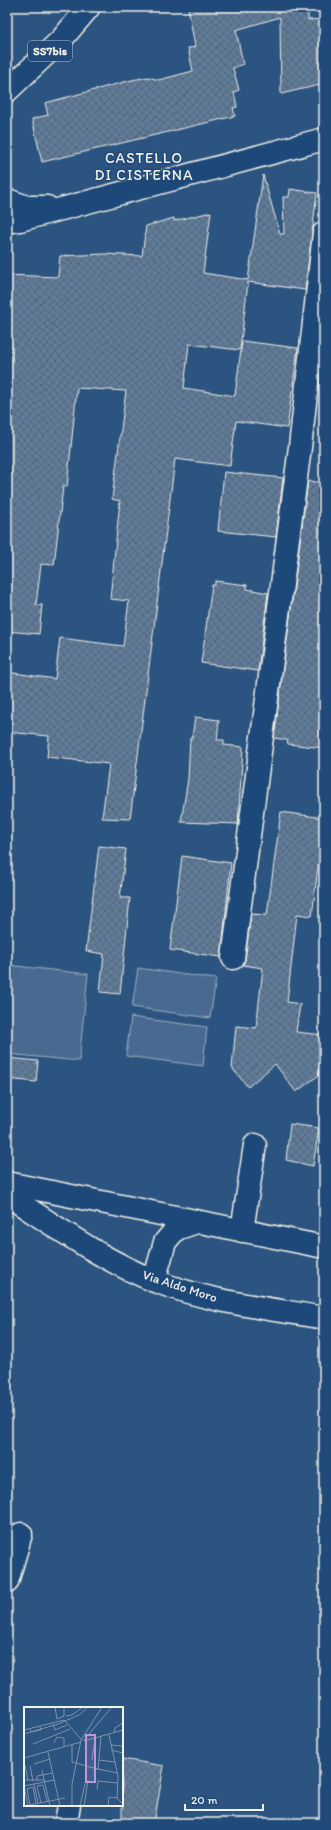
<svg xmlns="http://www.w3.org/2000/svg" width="331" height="1830" font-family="Itim,sans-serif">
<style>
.garden{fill:#496b90;stroke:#9eaebc}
.building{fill:url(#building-cross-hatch);stroke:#f4f1e8}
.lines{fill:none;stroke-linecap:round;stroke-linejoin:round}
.minor-casing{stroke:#f4f1e8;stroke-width:25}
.major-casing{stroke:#f4f1e8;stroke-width:25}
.minor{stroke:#1f4a7a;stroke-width:22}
.major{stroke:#1f4a7a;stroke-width:22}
.labels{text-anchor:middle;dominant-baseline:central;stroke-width:3;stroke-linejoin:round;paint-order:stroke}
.shield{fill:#1f4a7a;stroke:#b4bfc7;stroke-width:1}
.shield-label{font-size:12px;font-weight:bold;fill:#f4f1e8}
.street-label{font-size:13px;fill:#f4f1e8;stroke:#1f4a7a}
.quarter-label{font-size:15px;letter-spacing:1px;fill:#f4f1e8;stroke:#1f4a7a}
.inset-road{fill:none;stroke:#7c93aa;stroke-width:1}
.view{fill:#be98d6;fill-opacity:0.15;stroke:#be98d6;stroke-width:2}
.inset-edge{fill:none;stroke:#f4f1e8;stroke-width:2}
</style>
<defs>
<pattern id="building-cross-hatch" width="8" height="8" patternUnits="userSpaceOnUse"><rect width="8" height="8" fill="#5e7b9a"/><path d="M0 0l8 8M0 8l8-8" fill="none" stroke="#556474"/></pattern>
</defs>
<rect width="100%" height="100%" fill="#2c5481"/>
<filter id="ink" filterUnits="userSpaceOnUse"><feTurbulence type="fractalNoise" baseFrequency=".025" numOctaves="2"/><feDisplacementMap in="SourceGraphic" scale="8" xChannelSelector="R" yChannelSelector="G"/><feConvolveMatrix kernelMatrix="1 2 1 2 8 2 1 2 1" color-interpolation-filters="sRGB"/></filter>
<g filter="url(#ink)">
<!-- garden -->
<path class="garden" d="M7,965l81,9 -9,87 -72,-7z
M138,968l78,11 -6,39 -78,-11z
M131,1017l76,10 -4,39 -77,-10z"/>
<!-- building -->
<path class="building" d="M188,7h120v13l16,-1v65l-43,10 -1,-77 -44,13 7,34 -10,4 6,22 -5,2 3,15 -4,1 2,8 -193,46 -10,-43 16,-4 -3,-12 87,-23 16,-3 11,3 34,-9 -5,-23 7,-1z
M263,175l17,59h4l-1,-37h6l1,-8 27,4 -12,97 -57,-8 -8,68 -51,-6 -5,44 51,8 7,-55 56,7 -11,80 -51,-7 -6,45 -55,-7 -45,360 -28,-1 7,-54 -62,-7 2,-21 -42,-4v-60l48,7 5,-41 63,8 6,-45 -19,-2 10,-98 -8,-2 14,-108 -49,-3 -10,99h-4l-9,78 -13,-1 -5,41h6l-3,29 -32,-3v-356l51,2 2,-21 44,-2 38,2 4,-30 28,-8v3l37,-9 -8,61 45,7z
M224,472l59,6 -7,59 -58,-6z
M308,481l16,2v265l-36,-4 -1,-4 -13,-2z
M215,581l32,4v4l21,4 -10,78 -57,-8 11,-78h3z
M195,717l24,3 -2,20h7v5l19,2 -5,77 -57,-2 7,-43 2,-41h2z
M281,812l43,6 -12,98 -15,-2 -10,88 13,2 -4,28 27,3 -4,40 -23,17 -21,-28 -27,23 -16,-19 4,-42 20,2 7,-60 -20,-3 2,-5 6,-46 16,1z
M99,846l27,3 -6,49h10l-10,96 -20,-2 4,-38 -18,-3z
M182,856l49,7 -10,94 -51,-7z
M7,1058l31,3 -2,21 -29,-3z
M290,1124l29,4 -6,38 -27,-6z
M122,1759l42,7 -10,57h-32z"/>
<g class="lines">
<defs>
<path id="minor" d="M7,200l20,7h20
M7,222l13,-2 304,-81
M233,958l67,-511 24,-214
M7,1183l317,64
M7,1195c48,31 95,65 148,86 53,21 112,27 169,37
M242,1231l13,-86
M154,1281l11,-39 11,-13 21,-7
M7,1582l14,-48
M66,1823l3,-18"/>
<path id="major" d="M7,91l54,-51 28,-33"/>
</defs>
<!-- minor casing -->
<use href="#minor" class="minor-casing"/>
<!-- major casing -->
<use href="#major" class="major-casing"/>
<!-- minor -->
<use href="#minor" class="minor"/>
<!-- major -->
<use href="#major" class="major"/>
</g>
</g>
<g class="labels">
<!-- shield labels -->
<rect class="shield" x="28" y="41" width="44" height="20" rx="3"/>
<g class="shield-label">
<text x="50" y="51">SS7bis</text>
</g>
<!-- street labels -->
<g class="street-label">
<text transform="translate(180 1286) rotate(18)">Via Aldo Moro</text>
</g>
<!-- quarter labels -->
<g class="quarter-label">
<text x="144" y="158">CASTELLO<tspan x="144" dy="17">DI CISTERNA</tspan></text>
</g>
</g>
<!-- overview -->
<g transform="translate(24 1707)">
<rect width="99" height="99" fill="#2c5481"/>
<path class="inset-road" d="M31,0l2,12 7,-3v-9M42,9l6,-1 11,-8M40,13l18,20M29,17l2,6 12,-5M6,22l1,3 10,-2 -1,-3M0,23l40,-10M90,26l1,-5 8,-5M0,27l34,-10 21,-9 9,-8M85,28l9,41 -1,22 6,6M59,34l29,-34M60,34l39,-11M30,36l3,-6 7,1v9M9,37l37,-15M48,38v17l29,8M87,38l12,1M87,43l12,3M24,45l12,54M0,51l57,-16M68,53l3,-21M75,53l16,2M10,57l16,-5M1,58l3,15M6,59l3,15M65,60l28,6M74,62l3,-32M18,63l8,36M0,73h20M13,73v-4l16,-3M10,77l4,19M0,79l30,-6M0,79l4,20M73,82l1,-8 20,2M17,96l-4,-17 6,-1 4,16M6,98l-3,-16 6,-2 3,17M1,99l40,-8M48,99v-22l9,-44 21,-33M56,99l7,-31M60,99l4,-26M84,99l1,-9 9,1"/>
<path class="view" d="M62,28h9v47h-9z"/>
<rect width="99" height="99" class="inset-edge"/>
</g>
<!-- margin -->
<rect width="331" height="1830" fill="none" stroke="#1f4a7a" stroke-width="24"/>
<rect x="12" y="12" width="307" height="1806" fill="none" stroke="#f4f1e8" stroke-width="1.5" filter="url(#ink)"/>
<!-- scale -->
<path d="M185 1804v6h78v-6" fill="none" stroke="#f4f1e8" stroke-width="2"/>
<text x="191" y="1804" font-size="12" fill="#f4f1e8" stroke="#1f4a7a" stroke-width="3" paint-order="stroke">20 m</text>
</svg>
